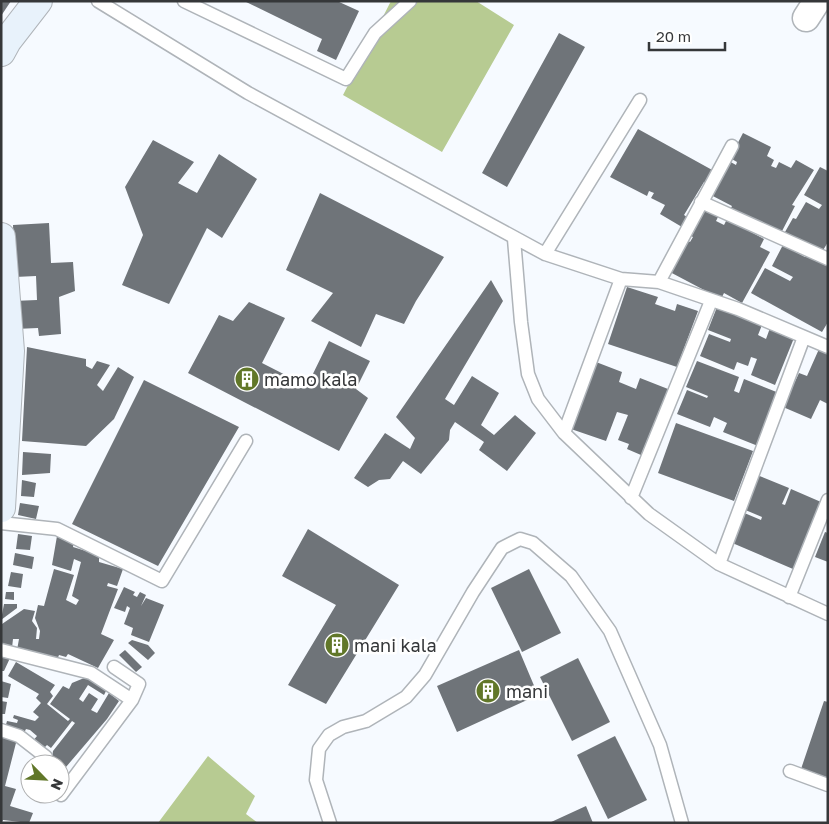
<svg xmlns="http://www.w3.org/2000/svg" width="829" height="824" font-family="'Golos Text',sans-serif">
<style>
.water{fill:#b7cb92}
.building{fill:#6f7479}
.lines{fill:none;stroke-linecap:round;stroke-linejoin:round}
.lane-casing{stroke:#afb4b9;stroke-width:15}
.street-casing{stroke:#afb4b9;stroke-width:29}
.secondary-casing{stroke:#afb4b9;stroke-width:30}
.lane{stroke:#fff;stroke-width:12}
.street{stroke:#fff;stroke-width:26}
.secondary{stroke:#e8f2fb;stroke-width:28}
.labels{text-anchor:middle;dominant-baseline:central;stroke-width:5;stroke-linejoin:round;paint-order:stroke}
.poi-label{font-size:18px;fill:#353739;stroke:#fff;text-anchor:start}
</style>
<rect width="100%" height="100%" fill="#f6faff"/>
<!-- water -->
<path class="water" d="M391,1h85l38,24 -72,127 -99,-57z
M208,756l47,40 -9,18 12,9h-100z"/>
<!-- building -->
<path class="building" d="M1,1h10l-10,15z
M244,1h93l22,10 -23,49 -19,-9 5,-12z
M559,33l26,14 -78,140 -25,-14z
M638,129l76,42 -8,12 -2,-1 -20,33 3,2 -5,10 -22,-13 5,-9 -14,-7 3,-5 -5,-2 -2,5 -37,-19z
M743,133l28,14 -4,9 7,4 -3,6 5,2 3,-6 12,6 5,-8 18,10 -22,35 3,1 -15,29 -50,-25 2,-4 -23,-12 18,-34 9,5 1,-3 -7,-4z
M153,140l41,22 -16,21 19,10 22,-39 38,25 -35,59 -15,-10 -38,76 -47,-19 21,-50 -18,-48z
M820,167l8,4v71l-6,10 -37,-20 8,-14 3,1 10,-17 13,7 3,-4 -18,-10z
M320,193l124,64 -28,44 -12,23 -28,-10 -15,33 -50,-26 22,-28 -47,-23z
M702,206l17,9 -3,6 8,4 3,-6 37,20 -4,8 10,5 -28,51 -18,-10 -3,6 -53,-28 17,-32 5,3 3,-5 -6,-3z
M49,223l2,40 22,-1 2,29 -16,6 2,37 -22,2 -1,-8 -23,1 -2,-28 24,-1 -1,-24 -21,1 -2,-52z
M785,241l9,5 -2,4 13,7 1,-4 22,12v57l-6,10 -71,-39 14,-25 25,13 3,-4 -21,-11z
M491,280l12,21 -58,98 9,6 18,-29 27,17 -18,32 13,10 21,-20 21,18 -29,38 -28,-21 5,-8 -29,-20 -5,8 -1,10 -28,34 -18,-13 -13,18 -11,1 -11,7 -14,-9 31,-45 25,16 5,-11 -19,-21z
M627,287l31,10 -3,7 20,7 2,-7 21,7 -21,56 -69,-23z
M249,302l36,16 -23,45 45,23 22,-45 41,20 -14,28 12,9 -29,53 -151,-78 31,-58 14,6z
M717,307l45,18 -4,10 8,4 4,-11 24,10 -19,47 -24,-10 6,-16 -6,-2 -3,9 -11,-4 -3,8 -34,-14 9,-22 21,8 1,-3 -23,-9z
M27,347l59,12v7l6,3 5,-8 13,4 -13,20 6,6 15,-24 16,10 -20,42 -28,27 -64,-5z
M819,349l9,4v51l-8,-4 -9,19 -28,-12 16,-34 8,3z
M697,361l42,16 -5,14 5,2 5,-14 35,14 -21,53 -35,-14 4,-9 -13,-6 -4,10 -33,-13 10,-24 20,8 1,-2 -22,-9z
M596,362l26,10 -3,10 17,7 4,-11 28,11 -27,66 -14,-6 2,-5 -11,-4 10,-25 -11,-3 -11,29 -35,-12z
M144,380l95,47 -81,139 -86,-42z
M676,423l77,28 -19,50 -76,-28z
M23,452l28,2 -1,19 -28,2z
M757,475l32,13 -7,16 3,1 6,-16 30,13 -28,67 -63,-27 12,-30 19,8 1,-3 -19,-8z
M22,480l14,3 -2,14 -13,-1z
M20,503l19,3 -3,13 -18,-4z
M308,529l91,56 -73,119 -38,-19 48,-80 -54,-29z
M825,532l3,1v29l-13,-5z
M18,534l14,2 -2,14 -14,-1z
M57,536l17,5 -1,6 26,8v7l24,7 -6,17 -9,-3 -1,3 11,3 -17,45 13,6 -16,28 -30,-14 -2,3 -7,-2 -2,5 -40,-10 2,-11h-6l-1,9 -11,-1 1,-23 22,-15 11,2 -3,10 5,7 -1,11h3l1,-8 -5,-13 3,-13 6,1 10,-37 20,6 -8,25 10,5 3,-5 -7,-4 9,-34 -7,-3 -3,12 -19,-6z
M15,553l19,4 -2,12 -19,-4z
M529,569l32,64 -39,19 -31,-64z
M11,572l12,2 -2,14 -13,-2z
M124,587l11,5 -2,3 4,2 3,-5 6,3 -5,11 5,-8 18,7 -15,37 -18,-7 2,-7 -9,-4 6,-16 -3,-2 -2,6 -11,-4z
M6,592h8v8l-9,-1z
M4,604h13v4l-16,12z
M132,640l16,5 7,8 -7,7 -20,-17z
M125,650l17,17 -6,5 -17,-17z
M519,650l19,45 -81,37 -20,-46z
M1,655l9,3 -6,13h-3z
M578,658l32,64 -38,19 -32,-64z
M16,662l39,23 -5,7 3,4 -6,8 21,17 2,-2 -20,-15 13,-18 6,3 3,-6 17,-7 18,13 -3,6 -16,-10 -9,14 4,3 6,-9 9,6 -7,11 6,3 12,-20 10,8 -12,18 -47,55v-10h-9l2,-13 22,-28 -3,-2 -21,27 -4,-3 -5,5 -10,-8 5,-6 -7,-6 -4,-1 -2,4 -19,-5 2,-7 10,2 1,-3 -5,-2 1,-3 21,6 4,-4 -6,-5 8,-9 -5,-5 3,-4 -31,-18z
M1,681l10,3 -3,14 -7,-1z
M1,701l6,1 -2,12h-4z
M824,701l4,1v76l-27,-9z
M1,735l16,4 -12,47 11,3 -6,17 23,7 -4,10 -26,-3 -2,3z
M615,736l32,64 -39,19 -31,-64z
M586,806l7,17h-44z"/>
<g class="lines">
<defs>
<path id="lane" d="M98,1l150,92 297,161 76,25 38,3 79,27 90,38
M184,1l162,78 29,-46 35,-32
M701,202l127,57
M514,239l7,83 7,52 10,25 26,34 85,81 70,50 109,50
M545,254l95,-154
M659,282l73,-136
M564,433l57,-154
M631,498l80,-197
M1,523l56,6 105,52 84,-140
M719,564l85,-227
M789,597l39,-97
M1,650l90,23 41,27
M1,730l18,6 27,21
M790,771l38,14
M61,795l71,-95 7,-16 -25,-17
M330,823l-14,-43 3,-31 10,-14 14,-8 23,-6 40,-24 19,-22 48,-83 29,-44 18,-9 13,4 38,33 39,55 50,114 22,78"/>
<path id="street" d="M806,18l11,-17"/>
<path id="secondary" d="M1,52l6,-11 31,-40
M1,237l9,114 -9,157"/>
</defs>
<!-- lane casing -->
<use href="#lane" class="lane-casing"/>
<!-- street casing -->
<use href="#street" class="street-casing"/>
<!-- secondary casing -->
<use href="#secondary" class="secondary-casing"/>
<!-- lane -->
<use href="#lane" class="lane"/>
<!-- street -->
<use href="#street" class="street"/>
<!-- secondary -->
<use href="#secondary" class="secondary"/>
</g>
<!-- icons -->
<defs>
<symbol id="building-disc" viewBox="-11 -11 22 22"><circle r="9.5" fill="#617729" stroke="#fff"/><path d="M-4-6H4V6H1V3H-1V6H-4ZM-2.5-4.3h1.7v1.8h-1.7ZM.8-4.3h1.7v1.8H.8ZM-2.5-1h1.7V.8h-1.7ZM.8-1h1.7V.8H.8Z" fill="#fff"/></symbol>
</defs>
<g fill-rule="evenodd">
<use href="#building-disc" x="233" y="365" width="28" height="28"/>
<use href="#building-disc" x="323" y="631" width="28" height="28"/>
<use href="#building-disc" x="474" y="677" width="28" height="28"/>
</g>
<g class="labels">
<!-- poi labels -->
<g class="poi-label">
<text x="264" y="379">mamo kala</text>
<text x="354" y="645">mani kala</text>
<text x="506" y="691">mani</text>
</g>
</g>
<!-- border -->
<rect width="829" height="824" fill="none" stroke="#353739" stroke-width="5"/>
<!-- north arrow -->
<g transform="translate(45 779) rotate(114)"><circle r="24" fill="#ffffff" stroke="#aeafb0"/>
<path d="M0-4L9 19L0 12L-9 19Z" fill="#617729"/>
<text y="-8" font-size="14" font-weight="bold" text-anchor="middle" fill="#353739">N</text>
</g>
<!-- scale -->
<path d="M649 42v8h76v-8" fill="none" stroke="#353739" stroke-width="2.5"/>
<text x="656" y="42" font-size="15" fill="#353739" stroke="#ffffff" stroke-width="4" paint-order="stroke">20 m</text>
</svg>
